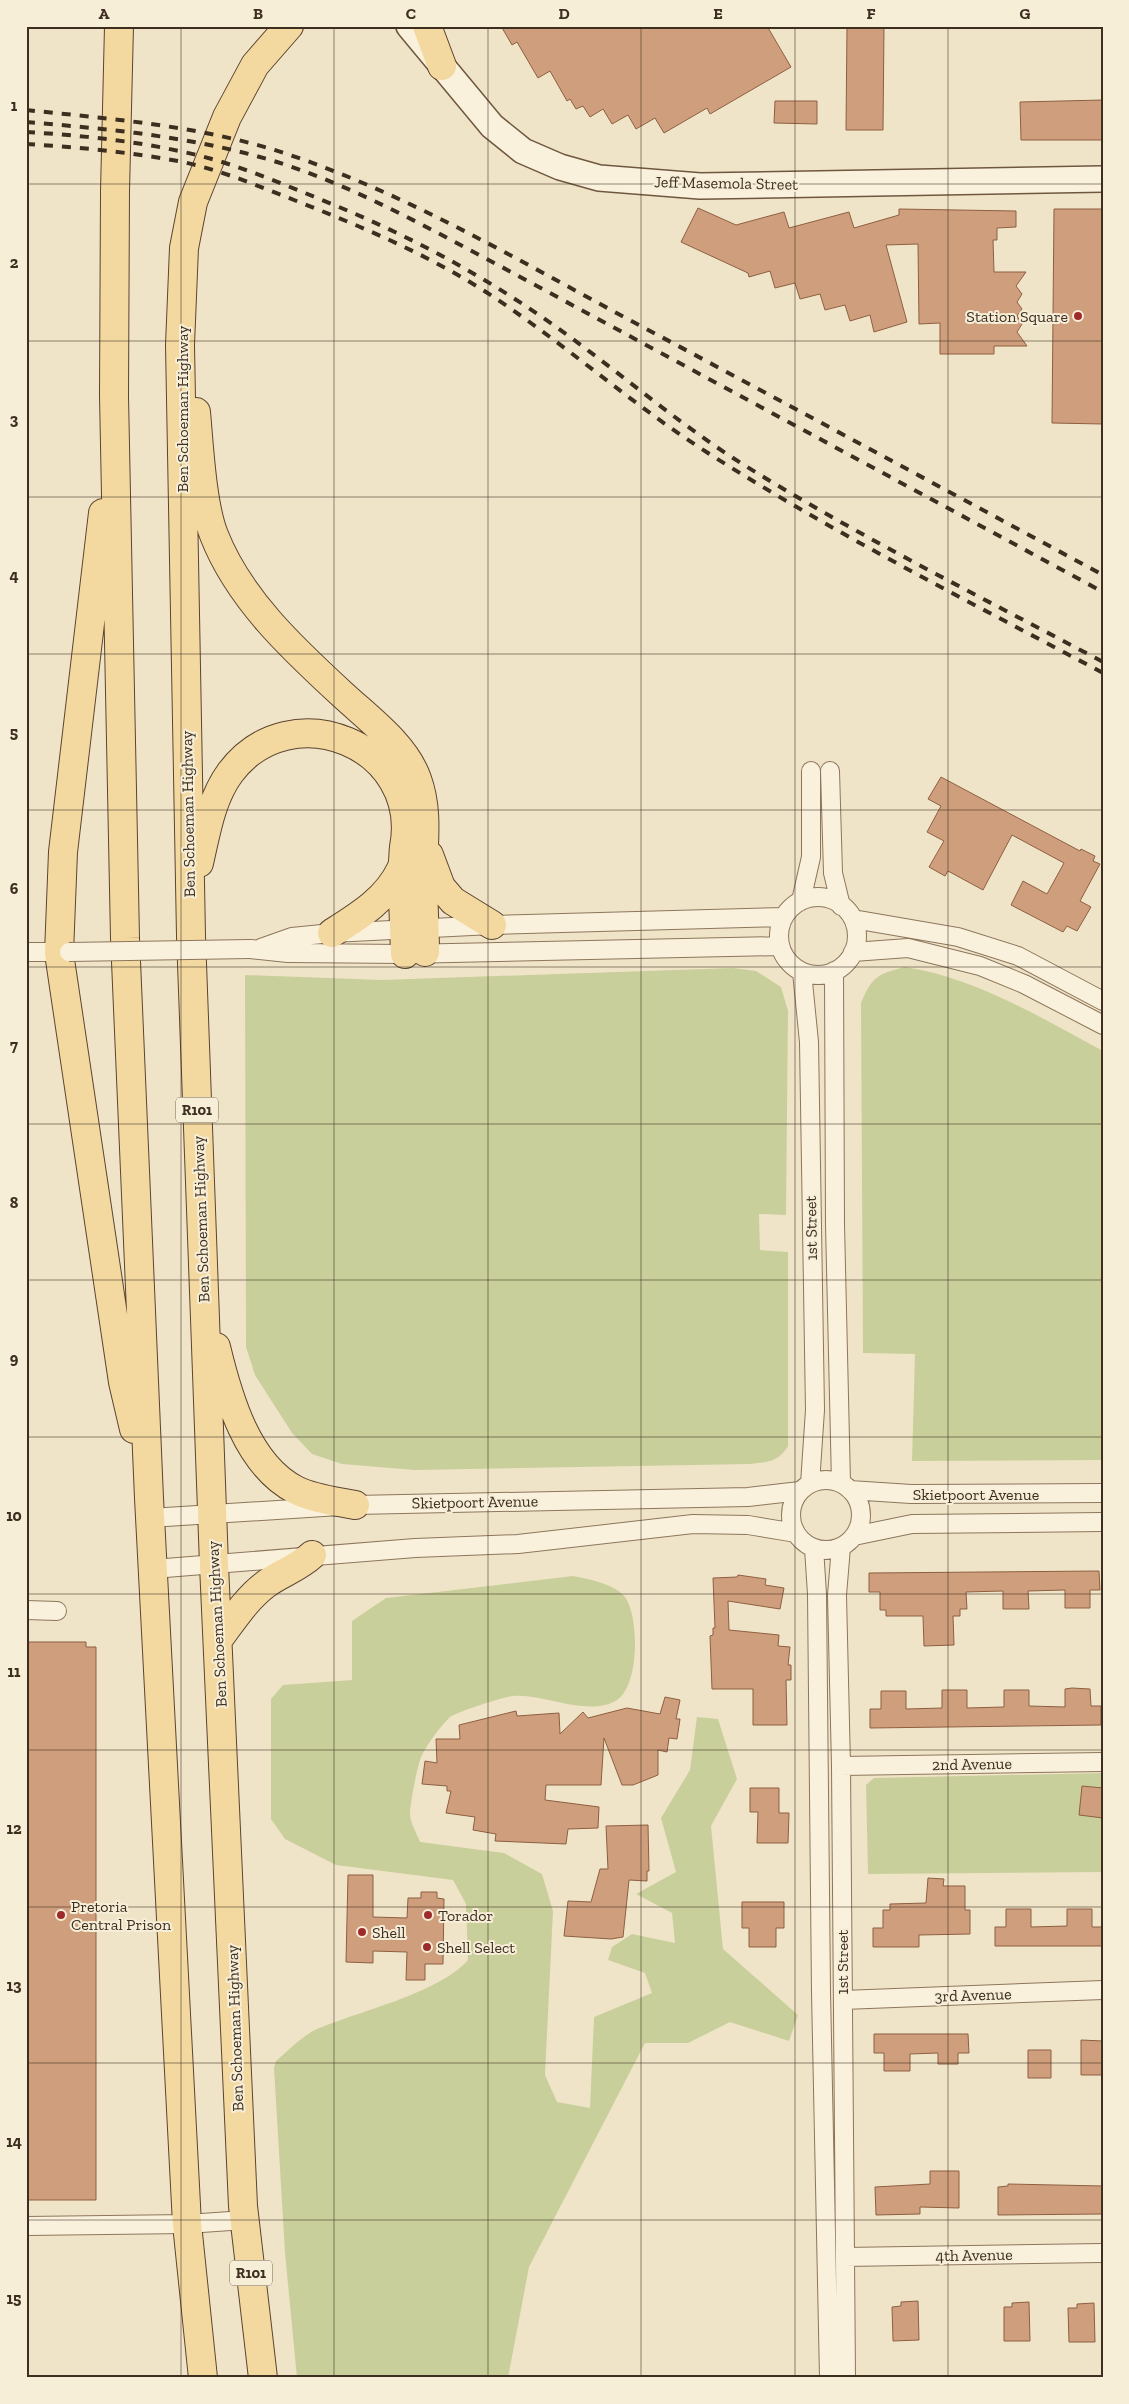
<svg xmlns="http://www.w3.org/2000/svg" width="1129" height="2404" font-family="'Zilla Slab',serif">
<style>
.green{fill:#c9cf9b}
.building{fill:#cf9f7d;stroke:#8d5f41}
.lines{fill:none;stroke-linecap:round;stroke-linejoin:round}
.minor-casing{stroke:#8d765c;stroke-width:20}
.secondary-casing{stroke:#6f573f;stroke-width:28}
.primary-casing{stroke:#5b4430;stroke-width:30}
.minor{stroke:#faf1dc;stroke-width:18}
.secondary{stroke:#faf1dc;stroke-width:25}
.primary{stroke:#f3d9a0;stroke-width:28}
.rail{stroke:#3d2e20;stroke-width:4;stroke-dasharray:9 9;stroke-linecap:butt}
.minor-bridge-casing{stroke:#8d765c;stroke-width:20;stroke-linecap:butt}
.minor-bridge{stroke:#faf1dc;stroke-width:18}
.grid{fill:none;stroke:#3d2e20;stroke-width:1;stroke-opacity:0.55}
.poi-dot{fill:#9e2a2b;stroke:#f7eed8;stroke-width:2}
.labels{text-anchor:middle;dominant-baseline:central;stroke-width:4;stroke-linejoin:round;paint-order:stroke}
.shield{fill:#f7eed8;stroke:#756857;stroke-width:1}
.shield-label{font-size:15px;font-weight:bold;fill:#3d2e20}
.street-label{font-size:16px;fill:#3d2e20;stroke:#f7eed8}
.poi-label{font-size:16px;fill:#3d2e20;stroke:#f7eed8;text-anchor:start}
.neatline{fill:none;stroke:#3d2e20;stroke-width:2}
.grid-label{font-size:16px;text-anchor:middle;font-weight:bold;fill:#3d2e20}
</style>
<rect width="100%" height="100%" fill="#f0e4c8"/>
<!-- green -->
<path class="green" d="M905,967c71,11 135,50 198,84v409l-191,1 3,-107 -52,-1 -2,-350c11,-26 16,-29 44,-36z
M733,968l23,3 25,16 7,24 -2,204 -27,-1 1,36 28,2v194c-10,16 -19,16 -38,18l-335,6 -73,-6 -30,-10 -20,-21 -37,-58 -9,-28 -1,-372 137,5z
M573,1576c15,3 42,8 52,21 14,19 15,88 -8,103 -28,18 -73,-7 -104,-4 -9,1 -58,16 -64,22 -9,9 -21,25 -27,37 -4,7 -12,49 -12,59 0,8 7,20 10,28l84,11 38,21 11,37 -8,164 12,27 33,6 4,-91 58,-24 -7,-20 -37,-13 4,-13 20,-13 43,9 -3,-30 -36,-19 40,-22 -15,-54 29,-48 7,-53 21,2 19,60 -26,47 12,123 75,66 -9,26 -59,-19 -42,21h-43l-116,224 -21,111h-211l-12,-125 -11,-185 2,-7c12,-10 25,-24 39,-31 43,-19 123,-36 153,-70l-2,-56 -13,-24 -117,-15 -51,-26 -14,-20v-120l12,-14 69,-5v-59l34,-23z
M1103,1773v99l-235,2 -2,-89 8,-7z"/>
<!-- building -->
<path class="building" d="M501,26h266l24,41 -81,47 -3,-6 -43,25 -9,-15 -19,11 -8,-14 -16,9 -9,-15 -13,8 -7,-11 -7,3 -6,-10 -3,2 -17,-30 -12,7 -21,-36 -5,3z
M847,26h37l-1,104h-37z
M1103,100v40h-82l-1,-38z
M775,101h42v23l-43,-1z
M698,208l38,17 48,-13 5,16 60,-16 5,16 45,-13v-6l117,2v16l-19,1v12h-4l1,32h32l-10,14 6,8 -5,8 5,7 -5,7 5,8 -5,8 10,14h-33v8h-54v-31l-21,1 -1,-80 -32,1 21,77 -33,10 -4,-17 -20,6 -5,-16 -20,5 -5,-16 -20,5 -5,-16 -20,5 -5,-17 -21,6 -1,-4 -67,-31z
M1054,209h49v215l-51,-1z
M941,777l139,74 1,-2 14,7 -2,5 7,3 -20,37 11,6 -14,24 -10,-5 -4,6 -52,-27 12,-24 24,13 17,-31 -52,-28 -29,55 -35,-19 -3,5 -16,-9 15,-26 -17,-9 14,-26 -13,-7z
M1099,1571l1,19h-10v18h-25v-18l-37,1 1,18h-26v-18l-37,1 1,17h-7v7h-7l1,29 -30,1 -1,-30h-37v-6h-6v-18h-11v-19z
M738,1575l28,4 -1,6 19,3 -4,21 -52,-8 1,29 50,5 -1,11 12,1 -2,18h3v15h-5l1,45h-34v-36h-41l-2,-53 3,-1v-7h2l-2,-50 24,-1z
M26,1642h60v5h10v553h-70z
M1072,1688l18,1 1,17h10v19l-231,3v-19h11v-18h25v18l36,-1v-18h25v18l37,-1v-17h25v16l36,1v-18z
M665,1697l15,3 -4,19h4l-3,20 -8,-1 -2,14 -9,-2v25l-25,10h-11l-18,-47 -3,47h-55l-1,15 54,7 -1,21 -30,1 -2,15 -71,-3 1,-7 -23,-4 2,-13 -29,-4 5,-22h-4v-5l-25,-2 3,-23 12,2 -1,-24h24l-1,-14 57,-14 1,5 42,-3 1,21 23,-22 5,6 39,-10 33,6z
M1082,1786l21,2v30l-24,-3z
M750,1788h29v25h10l-1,30h-31l1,-31h-8z
M648,1825l1,46h-2v10l-18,-1 -6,57 -12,2 -47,-3 4,-35 23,1 9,-33h8l-2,-43z
M348,1875h25v42l34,1 1,-20h13v-6h16v6l7,1 -1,65h-18v16h-19l1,-28 -34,-1v12l-27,-1z
M928,1878l16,1 -1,7h22v24h5v24l-51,1v12h-46v-19h10v-18h7v-6l36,-1z
M742,1902h42v26h-8v19h-27v-19h-7z
M1006,1909h25v18l36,-1v-17h25v18h11v19h-108v-19h11z
M874,2034h94l1,19h-11v11h-20v-11l-28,1v17h-26v-18h-10z
M1081,2040l22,1v34h-22z
M1028,2050h23v28h-23z
M930,2171h29v37l-39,-1v7l-44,1 -1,-28 55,-3z
M1008,2184l95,2v28l-105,1v-28l10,-1z
M918,2301l1,39 -26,1 -1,-34 9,-1v-4z
M1029,2302l1,39h-26v-34h8v-4z
M1094,2303l1,39h-26l-1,-34h9v-4z"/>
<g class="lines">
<defs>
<path id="minor" d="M830,771l3,102 8,33
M779 936a39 39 0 1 1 78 0a39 39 0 1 1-78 0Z
M801,901l10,-44v-86
M853,919l105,18 60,19 85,45
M261,948l31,-11 40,-4 160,-8 292,-8
M250,949l38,4 117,1 375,-8
M26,952h42
M853,952l55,-4 72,18 44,18 79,41
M834,971l1,253 6,259
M802,972l7,70 6,368 -5,74
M791 1515a35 35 0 1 1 70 0a35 35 0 1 1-70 0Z
M850,1490l61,4 192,-1
M150,1518l205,-13 393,-8 52,-6
M854,1536l58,-12 191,-2
M841,1547l-4,48 4,171 5,612
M814,1548l3,46 4,398 8,386
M153,1569l262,-21 103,-4 175,-20 55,1 48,8
M26,1610l31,1
M841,1766l262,-4
M843,2000l260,-10
M26,2226l161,-2 58,-4
M845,2257l258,-4"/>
<path id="secondary" d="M409,26l83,100 31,25 37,16 39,11 101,8 403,-7"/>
<path id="primary" d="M119,26l-4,165 -1,205 11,542 24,560 38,726 16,154
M427,26l15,40
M196,412c3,33 6,93 18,123 25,64 79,114 129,160 26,24 62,50 74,84 12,33 6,64 6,98 0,25 2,50 2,75
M103,513l-40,339 -4,101 64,429 11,47
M429,855l12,32 12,14 39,24
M199,863c7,-30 12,-64 31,-90 61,-82 193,-27 174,74 -1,7 0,16 -3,22 -14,30 -42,47 -69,64
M402,868l3,86
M216,1347c12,50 31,118 80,143 18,9 39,11 59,15
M218,1640c15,-20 28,-41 48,-56 15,-11 32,-16 46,-29
M263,2378l-20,-172 -29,-641 -23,-629 -11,-591 4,-97 9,-46 34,-85 28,-52 34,-39"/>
</defs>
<!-- minor casing -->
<use href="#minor" class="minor-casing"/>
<!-- secondary casing -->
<use href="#secondary" class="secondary-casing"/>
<!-- primary casing -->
<use href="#primary" class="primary-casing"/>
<!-- minor -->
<use href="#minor" class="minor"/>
<!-- secondary -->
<use href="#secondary" class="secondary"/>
<!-- primary -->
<use href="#primary" class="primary"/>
<!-- rail -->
<path class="rail" d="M26,110c86,9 176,16 258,43 121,40 230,105 342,165 159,85 318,171 477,257
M26,122c84,7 170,15 251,40 79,25 151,66 223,104l603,326
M26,132c65,4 131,11 193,29 35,11 69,25 103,39 84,34 156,72 230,124 65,46 125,99 192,141 116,72 239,133 359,197
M26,144c51,3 102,8 152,17 40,8 78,24 116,39 66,26 131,53 192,92 77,50 145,112 222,161 127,81 262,149 395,220"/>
<defs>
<path id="minor-bridge" d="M69,952l181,-3"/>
</defs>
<!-- minor-bridge casing -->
<use href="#minor-bridge" class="minor-bridge-casing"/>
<!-- minor-bridge -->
<use href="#minor-bridge" class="minor-bridge"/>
</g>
<!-- grid -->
<path class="grid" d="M181,26v2352M334,26v2352M488,26v2352M641,26v2352M795,26v2352M948,26v2352M26,184h1077M26,341h1077M26,497h1077M26,654h1077M26,810h1077M26,967h1077M26,1124h1077M26,1280h1077M26,1437h1077M26,1594h1077M26,1750h1077M26,1907h1077M26,2063h1077M26,2220h1077"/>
<!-- markers -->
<g class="poi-dot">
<circle cx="1078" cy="316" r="5"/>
<circle cx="61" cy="1915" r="5"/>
<circle cx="428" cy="1915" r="5"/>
<circle cx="362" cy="1932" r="5"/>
<circle cx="427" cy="1947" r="5"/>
</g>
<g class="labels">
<!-- shield labels -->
<g class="shield">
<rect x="176" y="1097.5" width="42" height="25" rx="4"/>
<rect x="230" y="2260.5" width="42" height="25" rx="4"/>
</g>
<g class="shield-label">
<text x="197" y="1110">R101</text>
<text x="251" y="2273">R101</text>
</g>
<!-- street labels -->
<g class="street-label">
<text transform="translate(726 183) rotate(1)">Jeff Masemola Street</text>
<text transform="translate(182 409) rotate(-90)">Ben Schoeman Highway</text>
<text transform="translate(188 814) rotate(-91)">Ben Schoeman Highway</text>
<text transform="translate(201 1219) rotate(-92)">Ben Schoeman Highway</text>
<text transform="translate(811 1228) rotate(-91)">1st Street</text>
<text x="976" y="1494">Skietpoort Avenue</text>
<text transform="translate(475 1502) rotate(-1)">Skietpoort Avenue</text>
<text transform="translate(217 1624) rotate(-93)">Ben Schoeman Highway</text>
<text transform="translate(972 1764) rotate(-1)">2nd Avenue</text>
<text transform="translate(842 1962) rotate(-90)">1st Street</text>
<text transform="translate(973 1995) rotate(-2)">3rd Avenue</text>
<text transform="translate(235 2028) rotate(-92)">Ben Schoeman Highway</text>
<text transform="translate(974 2255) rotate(-1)">4th Avenue</text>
</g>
<!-- poi labels -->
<g class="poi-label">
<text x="1068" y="316" text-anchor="end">Station Square</text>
<text x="71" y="1906">Pretoria<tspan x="71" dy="18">Central Prison</tspan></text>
<text x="438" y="1915">Torador</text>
<text x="372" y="1932">Shell</text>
<text x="437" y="1947">Shell Select</text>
</g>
</g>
<!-- border -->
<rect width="1129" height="2404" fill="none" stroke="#f7eed8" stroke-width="55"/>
<rect x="28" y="28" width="1074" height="2348" class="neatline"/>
<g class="grid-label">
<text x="104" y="19">A</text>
<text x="258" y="19">B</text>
<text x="411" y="19">C</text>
<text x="564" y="19">D</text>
<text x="718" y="19">E</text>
<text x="871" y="19">F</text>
<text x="1025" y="19">G</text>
<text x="14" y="111">1</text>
<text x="14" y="268">2</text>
<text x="14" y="425">3</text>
<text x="14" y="581">4</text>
<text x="14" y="738">5</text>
<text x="14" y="894">6</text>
<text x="14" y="1051">7</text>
<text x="14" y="1208">8</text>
<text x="14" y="1364">9</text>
<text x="14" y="1521">10</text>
<text x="14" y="1677">11</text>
<text x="14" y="1834">12</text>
<text x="14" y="1991">13</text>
<text x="14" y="2147">14</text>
<text x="14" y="2304">15</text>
</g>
</svg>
